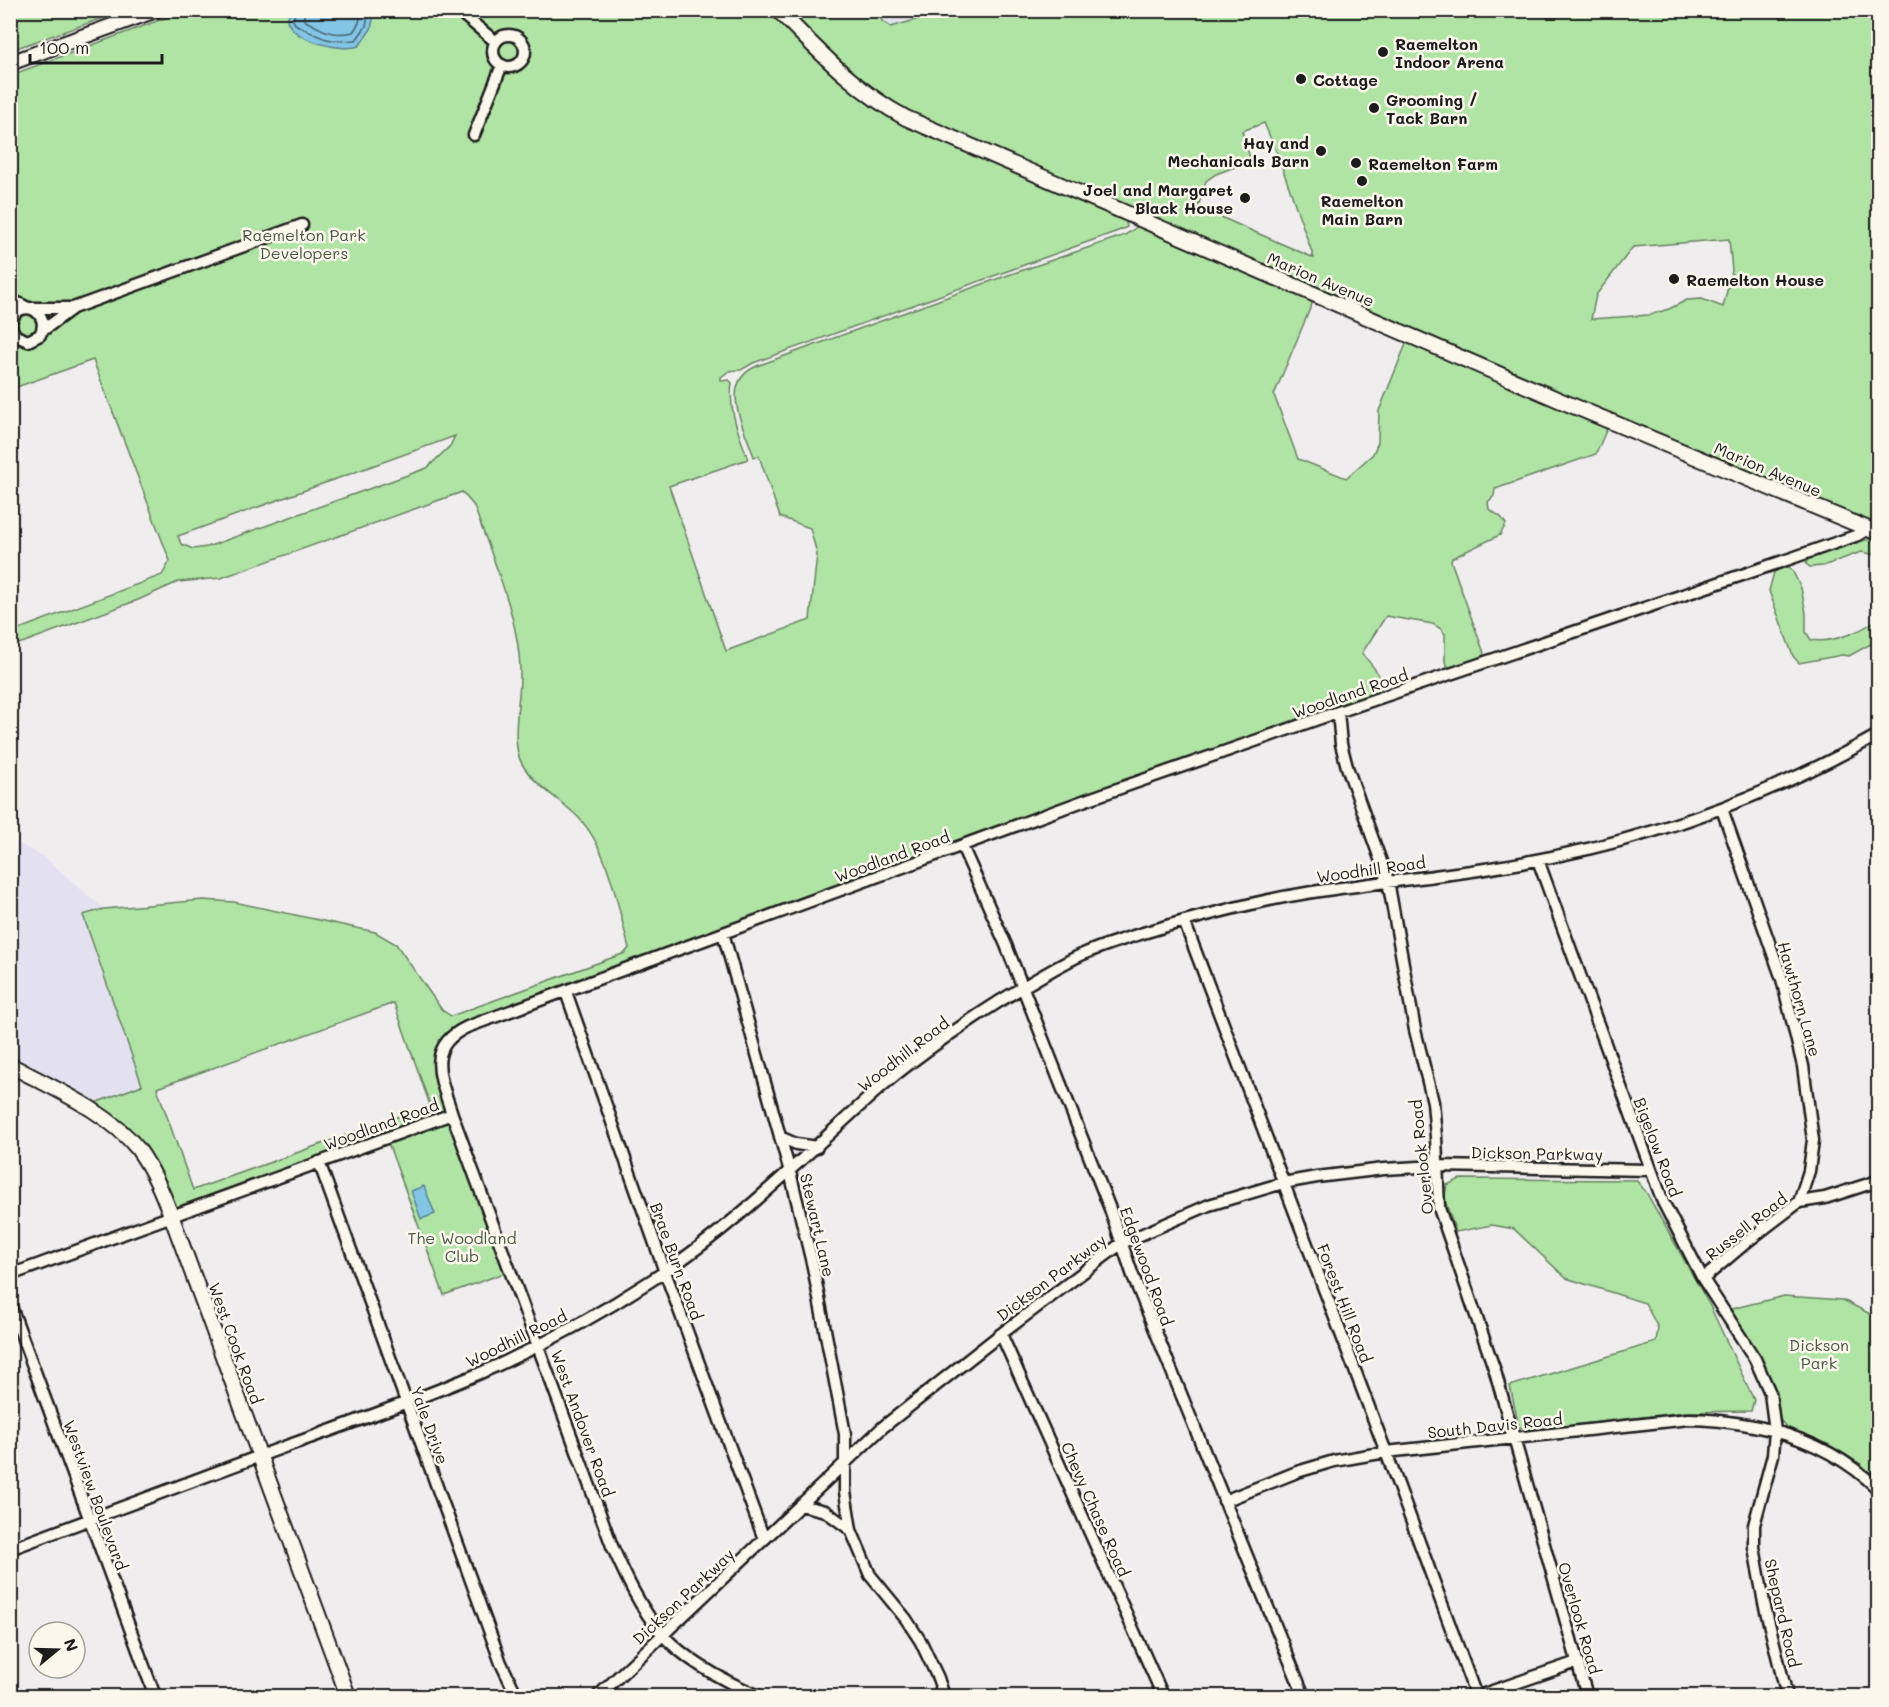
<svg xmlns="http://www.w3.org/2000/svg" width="1889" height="1707" font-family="Mali,sans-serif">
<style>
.built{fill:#e3e1f0}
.green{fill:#b0e4a5;stroke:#668060;stroke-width:1.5;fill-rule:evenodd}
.water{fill:#83c5e4;stroke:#5a8194;stroke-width:1.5}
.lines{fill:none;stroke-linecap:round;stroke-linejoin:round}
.shore{stroke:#45606c;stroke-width:1.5}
.street-casing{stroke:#1c1c1c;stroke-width:15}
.secondary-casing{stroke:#1c1c1c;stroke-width:18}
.street{stroke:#fbf7ec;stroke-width:10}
.secondary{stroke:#fbf7ec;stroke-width:14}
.poi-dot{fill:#1c1c1c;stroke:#fbf7ec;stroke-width:2}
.labels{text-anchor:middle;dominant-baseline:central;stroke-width:5;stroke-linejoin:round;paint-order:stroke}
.poi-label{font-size:16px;font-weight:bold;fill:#1c1c1c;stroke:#fbf7ec;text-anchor:start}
.park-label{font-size:16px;fill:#485845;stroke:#fbf7ec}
.street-label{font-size:16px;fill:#1c1c1c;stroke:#fbf7ec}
</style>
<rect width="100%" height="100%" fill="#f0edee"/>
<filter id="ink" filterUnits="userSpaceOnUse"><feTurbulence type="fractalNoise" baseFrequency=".0167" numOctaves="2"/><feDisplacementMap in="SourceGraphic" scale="12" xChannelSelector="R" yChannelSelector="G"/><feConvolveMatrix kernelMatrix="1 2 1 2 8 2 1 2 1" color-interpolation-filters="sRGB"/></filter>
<g filter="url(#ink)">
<!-- built -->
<path class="built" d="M878,11h72l-59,17 -9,-6z
M11,842h5l29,16 59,51 -21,7 59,169 -50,19 -81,-46z"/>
<!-- green -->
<path class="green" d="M11,10h112v1l-112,39z
M950,10l928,1v517l-266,-110 -689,-297 -59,-34 -80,-76h94l4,10 9,6zM1264,123l13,30 37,105 -116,-51 8,-26 10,-7 35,-13 -9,-30zM1729,239l3,32 -9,36 -21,-8 -15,1 -18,9 -20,6 -58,4 5,-24 37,-48z
M184,11h588l73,72 280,134 2,10 -9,4 -365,132 -12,7 -12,1 -8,6v4l8,-1 3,3c-4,27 7,51 16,76l-79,27 57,165 84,-31 7,-66 -7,-26 -30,-11 -21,-61 -5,1c-9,-29 -37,-74 3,-91l237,-86 131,-45 16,-11 173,75 -40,96 24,64 48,19 27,-24 5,-12 1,-31 29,-72 200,87 -12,28 -101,35 -1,7 -6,6 1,7 12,8 5,7 -6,11 -48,23 -1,3 33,92 -2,5 -32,11 -5,-7v-28l-4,-5 -8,-5 -47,-8 -24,37c7,10 27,27 17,40 -310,104 -616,219 -921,334 -37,20 -20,51 -11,83l-273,98 -7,-17 -75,-87 50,-19 -59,-170 21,-6 99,-9 31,2 141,30 21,12 46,66 9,6 174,-63 4,-5c-11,-41 -20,-99 -51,-131 -17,-17 -43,-31 -56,-53 -12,-21 -2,-62 -2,-86 2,-55 -28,-120 -46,-172l-12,-14 -241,86 -43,4 -40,18 -127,47v-15l151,-57 8,-14 -77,-201 -82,29v-314zM455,436l-5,10 -23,22 -220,79 -14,2 -12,-5 -3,-8zM394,1003l36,102 -237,85 -36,-102z
M1869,539l9,3 -1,13 -16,-3 -38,14 -13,1 -4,-3 2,-6z
M1788,566l4,4 9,18 5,25v19l5,8c20,4 51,-9 67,-21v21l-29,16 -7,-1 -43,8 -6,-7 -24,-65 5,-19z
M450,1121l57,151 -63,23 -56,-152z
M1460,1179l176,1 10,12 64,114 44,94 -3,11 -68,1 -155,19 -9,-4 -9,-41 146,-44 2,-14 -13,-25 -79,-25 -52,-49 -22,-4 -36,7 -12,-34 3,-13z
M1784,1296l59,4 35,18v164l-17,-18 -35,-20 -38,-15 -8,-9 -11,-45 -38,-66z"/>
<!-- water -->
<path class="water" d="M293,11v-1l82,1 -4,18 -12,17c-18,6 -66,-5 -72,-26l2,-6z
M424,1186l11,28 -14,5 -10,-28z"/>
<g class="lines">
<!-- shore -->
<path class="shore" d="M296,10l-3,10 2,4c26,14 32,19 61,16l10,-14 3,-16
M304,10v10c19,10 28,17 49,12l6,-9 2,-13"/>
<defs>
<path id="street" d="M457,10l39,32
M493 51a16 16 0 1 1 32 0a16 16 0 1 1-32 0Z
M474,135l28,-70
M10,299l18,9h45
M10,322l7,-11c17,-9 32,7 23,24l-12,6 -12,-5 -6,-10
M42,331l31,-23 229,-83
M1338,712l3,32 6,23 41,114 27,149 18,72 3,35 3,71 56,163 92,325
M1722,809l60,170 21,87 10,74 -4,31 -10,31
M962,846l44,99 104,264 23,67 171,420
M1538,860l125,342 40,77 52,80 15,34 5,38 -2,24 -19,70v22l10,56 23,93
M1184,921l202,531 90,244
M723,933l67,239 23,95 32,167v58l6,38
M566,992l99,280 99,267
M780,1137l16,7 21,3
M319,1162l182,501 16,33
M10,1275l442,-161
M1703,1279l45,-38 51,-39 26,-4 53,-17
M10,1304l145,392
M1001,1334l162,362
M1224,1501l73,-29 37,-11 52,-9 303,-33c71,2 138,20 189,70
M801,1505l24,6 26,19 19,45 36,44 15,23 17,36 6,18
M10,1549c91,-34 182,-68 274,-102 65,-23 130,-46 194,-73 60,-26 119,-58 174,-94 82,-53 150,-122 222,-187 39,-35 82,-64 126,-92 27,-16 53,-33 81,-46 29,-13 59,-21 89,-30 43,-12 87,-24 131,-31 65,-11 131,-16 196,-27 134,-21 264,-66 381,-132
M598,1696l285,-269 118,-93 121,-91 87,-38 74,-22 34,-6 67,-8 53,-3 212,4
M759,1696c-33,-14 -72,-34 -97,-62 -22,-26 -36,-57 -50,-88l-160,-432c-11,-35 -28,-67 15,-87l616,-226 255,-89 457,-155 63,-22 11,-7
M1478,1696l99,-34"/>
<path id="secondary" d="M778,10c40,40 77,81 128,108l653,282 319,133
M10,63l146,-53
M10,1065c42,23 98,46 128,84 15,21 24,43 33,66l177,481"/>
</defs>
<!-- street casing -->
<use href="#street" class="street-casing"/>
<!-- secondary casing -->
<use href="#secondary" class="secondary-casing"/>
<!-- street -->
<use href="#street" class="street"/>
<!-- secondary -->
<use href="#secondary" class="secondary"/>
</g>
</g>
<!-- markers -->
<g class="poi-dot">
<circle cx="1383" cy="52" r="6"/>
<circle cx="1301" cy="79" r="6"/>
<circle cx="1374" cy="108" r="6"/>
<circle cx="1321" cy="151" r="6"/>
<circle cx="1356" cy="163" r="6"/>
<circle cx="1362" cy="181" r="6"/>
<circle cx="1245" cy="198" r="6"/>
<circle cx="1674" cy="279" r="6"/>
</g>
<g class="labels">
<!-- poi labels -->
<g class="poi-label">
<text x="1395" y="43">Raemelton<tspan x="1395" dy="18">Indoor Arena</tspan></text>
<text x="1313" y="79">Cottage</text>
<text x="1386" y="99">Grooming /<tspan x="1386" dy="18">Tack Barn</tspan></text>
<text x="1309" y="142" text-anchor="end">Hay and<tspan x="1309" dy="18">Mechanicals Barn</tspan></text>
<text x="1368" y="163">Raemelton Farm</text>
<text x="1233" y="189" text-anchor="end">Joel and Margaret<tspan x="1233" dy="18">Black House</tspan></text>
<text x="1362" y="200" text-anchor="middle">Raemelton<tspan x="1362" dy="18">Main Barn</tspan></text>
<text x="1686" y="279">Raemelton House</text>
</g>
<!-- park labels -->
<g class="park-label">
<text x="304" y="234">Raemelton Park<tspan x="304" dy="18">Developers</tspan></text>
<text x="462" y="1237">The Woodland<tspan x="462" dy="18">Club</tspan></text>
<text x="1819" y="1344">Dickson<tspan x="1819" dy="18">Park</tspan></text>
</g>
<!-- street labels -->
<g class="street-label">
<text transform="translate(1321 279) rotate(23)">Marion Avenue</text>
<text transform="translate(1768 469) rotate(23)">Marion Avenue</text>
<text transform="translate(1350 693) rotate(-19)">Woodland Road</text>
<text transform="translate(892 856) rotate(-20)">Woodland Road</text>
<text transform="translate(1371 869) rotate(-8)">Woodhill Road</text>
<text transform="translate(1800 999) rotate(74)">Hawthorn Lane</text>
<text transform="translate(903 1054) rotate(-38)">Woodhill Road</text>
<text transform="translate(381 1124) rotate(-20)">Woodland Road</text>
<text transform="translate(1658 1147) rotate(69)">Bigelow Road</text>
<text transform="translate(1537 1153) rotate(1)">Dickson Parkway</text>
<text transform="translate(1421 1157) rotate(-96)">Overlook Road</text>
<text transform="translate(818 1225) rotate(77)">Stewart Lane</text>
<text transform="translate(1746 1226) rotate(-38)">Russell Road</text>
<text transform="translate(677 1261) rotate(70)">Brae Burn Road</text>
<text transform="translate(1147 1266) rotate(70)">Edgewood Road</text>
<text transform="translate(1051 1277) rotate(-37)">Dickson Parkway</text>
<text transform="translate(1345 1303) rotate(69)">Forest Hill Road</text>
<text transform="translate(516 1338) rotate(-26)">Woodhill Road</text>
<text transform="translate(236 1343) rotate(70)">West Cook Road</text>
<text transform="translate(583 1423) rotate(70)">West Andover Road</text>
<text transform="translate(430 1425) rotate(70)">Yale Drive</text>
<text transform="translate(1495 1425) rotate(-6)">South Davis Road</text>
<text transform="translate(96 1495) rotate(70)">Westview Boulevard</text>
<text transform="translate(1096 1509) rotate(66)">Chevy Chase Road</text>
<text transform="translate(683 1596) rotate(-43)">Dickson Parkway</text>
<text transform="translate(1783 1613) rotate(77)">Shepard Road</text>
<text transform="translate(1580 1618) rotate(74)">Overlook Road</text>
</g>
</g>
<!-- margin -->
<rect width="1889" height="1707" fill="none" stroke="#fbf7ec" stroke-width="36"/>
<rect x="18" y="18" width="1853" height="1671" fill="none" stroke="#1c1c1c" stroke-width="2" filter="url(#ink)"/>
<!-- north arrow -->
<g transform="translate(57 1650) rotate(71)"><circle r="28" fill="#fbf7ec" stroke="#a29f99" stroke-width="1.5"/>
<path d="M0-4.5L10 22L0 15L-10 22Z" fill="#1c1c1c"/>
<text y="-9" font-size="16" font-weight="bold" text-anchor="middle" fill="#1c1c1c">N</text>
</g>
<!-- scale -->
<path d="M30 54v9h132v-9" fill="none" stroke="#1c1c1c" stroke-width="3"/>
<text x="39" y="54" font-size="18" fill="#1c1c1c" stroke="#fbf7ec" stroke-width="4.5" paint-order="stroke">100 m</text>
</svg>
